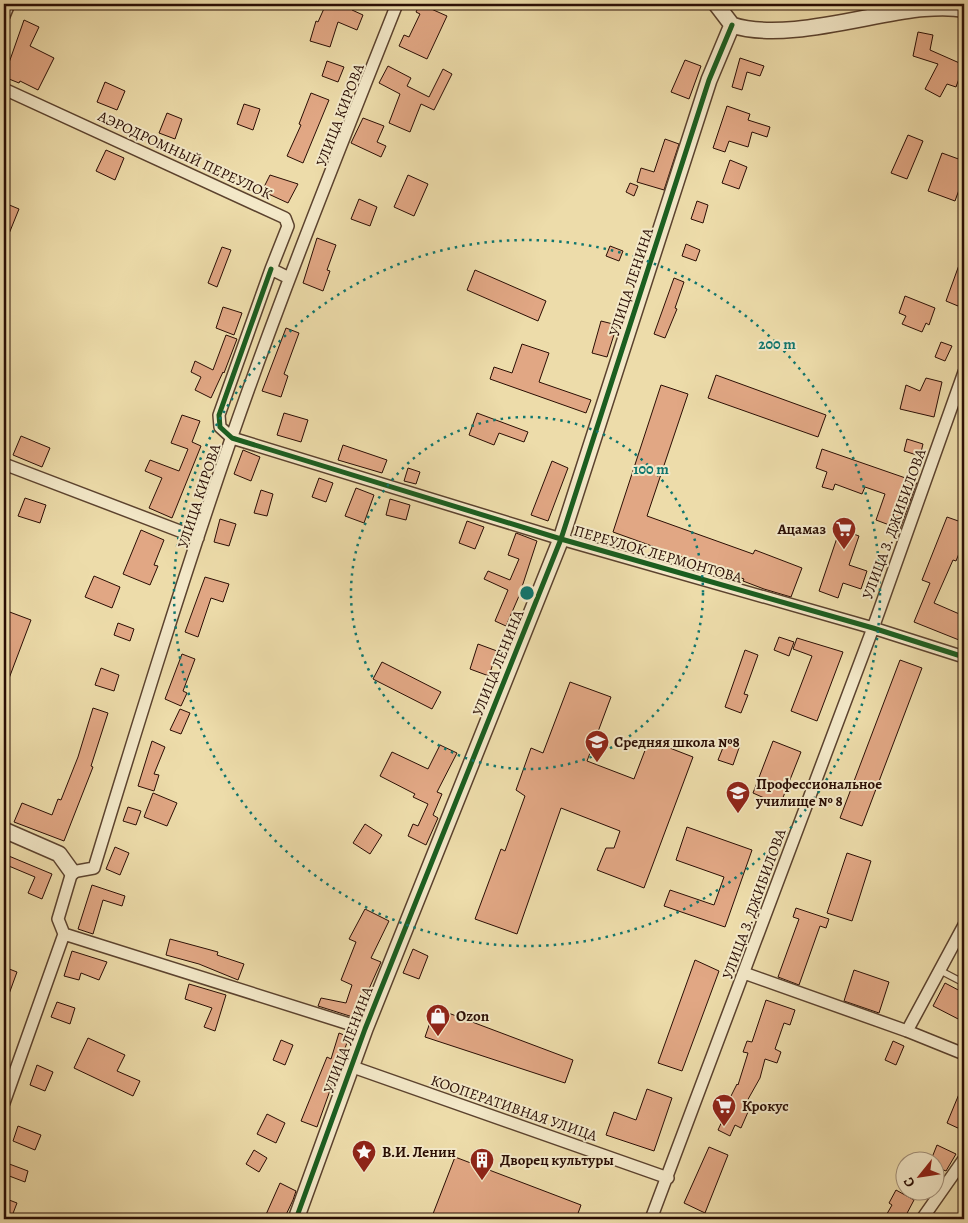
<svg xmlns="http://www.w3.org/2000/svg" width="968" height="1223" font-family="Alegreya,serif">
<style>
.building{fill:#e1a784;stroke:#2a0e04}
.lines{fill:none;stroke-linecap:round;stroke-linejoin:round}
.service-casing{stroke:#5b422e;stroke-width:8}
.minor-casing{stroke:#5b422e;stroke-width:14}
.tertiary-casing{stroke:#5b422e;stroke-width:18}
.service{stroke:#f3e8c8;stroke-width:5.5}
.minor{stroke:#f3e8c8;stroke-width:11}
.tertiary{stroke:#f3e8c8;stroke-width:15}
.cycleway-casing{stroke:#f3e8c8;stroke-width:8}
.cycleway{stroke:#1b5e20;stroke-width:5}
.ring{fill:none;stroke:#0f766e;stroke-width:2.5;stroke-dasharray:2.5 5}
.labels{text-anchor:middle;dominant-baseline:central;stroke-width:4;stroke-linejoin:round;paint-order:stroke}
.street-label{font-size:15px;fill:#2a0e04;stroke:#f3e8c8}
.poi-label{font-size:15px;font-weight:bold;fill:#2a0e04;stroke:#f3e8c8;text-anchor:start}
.centre{fill:#0f766e;stroke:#f3e8c8;stroke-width:2.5}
.ring-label{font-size:15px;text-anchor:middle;font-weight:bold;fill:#0f766e;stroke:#f3e8c8;stroke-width:4;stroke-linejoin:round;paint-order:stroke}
</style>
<rect width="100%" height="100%" fill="#eddcaa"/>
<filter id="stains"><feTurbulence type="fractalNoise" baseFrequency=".004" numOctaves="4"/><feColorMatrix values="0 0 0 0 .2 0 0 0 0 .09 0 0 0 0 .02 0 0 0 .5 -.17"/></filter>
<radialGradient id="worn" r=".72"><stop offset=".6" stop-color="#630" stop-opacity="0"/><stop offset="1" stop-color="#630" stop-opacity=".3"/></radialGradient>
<!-- building -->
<path class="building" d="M326,4h29l-3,6 11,5 -6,15 -19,-8 -8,25 -20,-6 6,-20 2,1z
M420,4l27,12 -20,43 -28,-13 5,-11 5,2 11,-23 -4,-2z
M24,20l15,7 -9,19 24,12 -16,32 -18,-9 -1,2 -15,-6z
M918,32l15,3 -3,15 34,15 -8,22 -9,-3 -7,13 -15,-8 13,-25 -25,-8z
M740,58l24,8 -4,10 -13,-4 -5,18 -10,-3z
M685,60l16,6 -12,33 -18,-7z
M327,61l17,6 -6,15 -16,-6z
M388,66l23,12 -4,8 22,11 14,-28 9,5 -18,36 -13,-6 -11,28 -21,-9 11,-29 -21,-11z
M105,82l20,9 -8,19 -20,-8z
M311,93l18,7 -26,63 -16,-7 14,-31 -2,-1z
M244,104l16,5 -7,21 -16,-6z
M727,106l23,8 -2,6 22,7 -3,10 -15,-5 -4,15 -19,-6 -4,11 -12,-4z
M167,113l15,6 -7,20 -16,-6z
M363,118l21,8 -7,16 9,4 -5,11 -30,-14z
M908,135l15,6 -16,38 -16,-6z
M665,139l14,5 -15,46 -27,-8 4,-14 13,4z
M106,150l18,8 -9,22 -19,-9z
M942,153l22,8v15l-9,25 -27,-10z
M730,160l17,7 -8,22 -17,-6z
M270,175l28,9 -10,19 -26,-12z
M408,175l20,9 -14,32 -20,-9z
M630,183l8,3 -4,10 -8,-4z
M359,199l18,8 -7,19 -19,-7z
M697,201l11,4 -5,18 -12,-4z
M7,204l12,5 -15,37v-33z
M317,238l19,7 -9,25 3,1 -7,20 -20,-8z
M686,244l14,6 -4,11 -14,-5z
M610,246l13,5 -4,10 -13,-5z
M222,247l9,3 -14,37 -9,-4z
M963,254l1,36 -6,16 -12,-5z
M475,270l71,31 -8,20 -71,-31z
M674,278l10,4 -9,26 2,1 -12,29 -11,-4z
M905,296l30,12 -6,17 -3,-2 -4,9 -20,-8 4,-8 -7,-3z
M223,307l19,6 -8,22 -18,-7z
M601,321l16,4 -10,32 -15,-4z
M286,328l13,5 -15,41 4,2 -7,21 -19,-6z
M226,335l11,4 -13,34 -1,-1 -12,26 -16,-8 6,-13 -10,-5 4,-11 18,9z
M941,342l11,4 -7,15 -10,-4z
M522,344l27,9 -10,29 52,18 -5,13 -96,-34 4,-12 18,6z
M716,375l110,40 -8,22 -110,-39z
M926,378l16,4 -8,35 -34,-8 6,-24 14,6z
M661,385l27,9 -41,122 106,38 2,-4 47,18 -11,29 -27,-8 -21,-8 1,-2 -131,-47z
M284,413l24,7 -7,22 -24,-7z
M477,413l51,19 -4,10 -25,-9 -5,12 -25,-10z
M182,415l18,6 -8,21 9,4 -29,72 -23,-10 13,-30 -17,-7 5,-11 29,11 9,-22 -17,-6z
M21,436l29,12 -8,19 -29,-12z
M907,439l16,5 -3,12 -16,-5z
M343,445l44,15 -5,13 -44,-13z
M822,449l95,33 -17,47 -24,-9 9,-26 -20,-7 -3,7 -27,-10 -2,6 -11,-3 5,-15 -11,-4z
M243,450l17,7 -9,24 -17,-7z
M552,461l16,7 -20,53 -17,-6z
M408,468l12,4 -4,12 -12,-3z
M319,478l14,5 -7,19 -14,-5z
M356,488l18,7 -10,28 -19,-7z
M261,490l12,4 -6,22 -13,-3z
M25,498l21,7 -6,18 -22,-7z
M390,499l20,6 -4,15 -20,-5z
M947,517l17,6v18l-8,20 -3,-1 -19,43 30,13v26l-50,-20 16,-39 -8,-3z
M220,519l16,5 -7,22 -15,-4z
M467,521l17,6 -9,22 -16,-6z
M840,529l19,7 -10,29 18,6 -6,18 -18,-6 -5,15 -19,-7z
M141,530l23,10 -10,25 4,1 -8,19 -27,-11z
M516,533l21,8 -18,55 -13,30 -11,-5 13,-31 -24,-11 4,-8 22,9 9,-21 -11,-4z
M94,576l26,11 -8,21 -27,-11z
M205,577l24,7 -6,18 -12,-4 -13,39 -13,-5z
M7,611l24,9 -26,69 -1,-70z
M118,623l16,6 -4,12 -16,-6z
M779,637l15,5 -5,14 -15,-6z
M797,638l46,14 -26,69 -26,-10 21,-55 -19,-7z
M478,644l19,7 -8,25 -19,-7z
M745,650l13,5 -14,39 4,1 -7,18 -16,-6z
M182,654l13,5 -12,32 4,2 -6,13 -16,-7z
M900,660l22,8 -60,158 -22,-8z
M382,662l59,30 -9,17 -59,-30z
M101,668l18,7 -5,16 -19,-6z
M570,682l41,15 -24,64 47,18 15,-39 44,17 -49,131 -47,-18 9,-22h8l6,-17 -59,-23 -44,126 -42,-15 26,-70 4,2 20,-55 -9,-6 15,-42 12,5z
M93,708l15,5 -17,53 2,1 -29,74 -50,-19 8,-19 30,12 6,-16 3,1 17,-43z
M180,709l10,4 -9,21 -11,-4z
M726,740l14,5 -7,20 -15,-5z
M152,741l13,6 -11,27 5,1 -5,16 -16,-5z
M773,741l28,11 -21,53 -27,-12z
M440,745l17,8 -20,39 5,2 -9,21 5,3 -12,27 -18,-9 5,-12 5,2 10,-22 -15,-7 2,-3 -35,-18 12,-24 36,17z
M153,793l24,10 -10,23 -23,-9z
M128,807l13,4 -5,14 -13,-4z
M365,824l17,11 -12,19 -17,-11z
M687,827l65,23 -27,77 -61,-21 6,-16 44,15 10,-28 -48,-17z
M115,847l14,6 -9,22 -14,-6z
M847,853l24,8 -19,60 -25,-8z
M4,854l48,20 -10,25 -14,-6 7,-16 -31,-13z
M92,885l33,11 -3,10 -19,-6 -10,34 -15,-5z
M796,908l33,11 -3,9 -6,-2 -21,59 -21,-8 21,-58 -6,-2z
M365,909l24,12 -18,37 10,4 -25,56 -38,-12 3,-8 25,5 6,-18 -11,-5 15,-38 -7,-3z
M170,939l48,13 -1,3 27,9 -6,16 -39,-16 -33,-9z
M413,949l15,7 -9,23 -16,-6z
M72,951l35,11 -8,18 -18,-7 -2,7 -15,-4z
M695,960l24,11 -37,100 -24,-8z
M4,967l13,5 -12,33h-1z
M854,970l35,12 -10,31 -35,-12z
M945,983l19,10v29l-31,-16z
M189,984l37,11 -11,36 -11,-4 8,-19 -27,-9z
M766,1000l29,10 -5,15 -6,-2 -9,26 6,3 -4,11 -12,-4 -5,19 -18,32 6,2 -7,16 -6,-3 -5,11 -12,-6 12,-26 -2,-2 9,-18 1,1 10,-32 -5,-1 4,-11 5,1z
M57,1002l18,6 -5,16 -19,-7z
M435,1008l138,52 -8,23 -140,-46z
M339,1033l10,4 -32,90 -16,-6 26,-64 4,2z
M88,1038l37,17 -8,16 23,10 -7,15 -59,-28z
M281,1040l12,5 -8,20 -12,-5z
M893,1041l11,5 -8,19 -11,-5z
M37,1065l16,7 -8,19 -15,-6z
M964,1082v36l-4,11 -13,-6z
M647,1089l25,9 -18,53 -48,-16 8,-23 22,8z
M267,1114l18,9 -9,20 -19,-9z
M18,1126l23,9 -6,15 -22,-9z
M937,1145l19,9 -10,17 -10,-4v-7h-5z
M709,1147l19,8 -23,58 -21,-10z
M254,1150l13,8 -8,14 -13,-8z
M455,1157l126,48 -5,14h-145z
M4,1162l24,9 -3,11 -21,-8z
M280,1183l16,8 -3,9 -9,19h-20z
M896,1190l18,10 -10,19h-20l8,-14 -3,-2z
M4,1198l13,5 -5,13 -8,-3z"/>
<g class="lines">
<defs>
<path id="service" d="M941,971l23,12"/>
<path id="minor" d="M4,16l5,-12
M4,89l281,129 3,8 -17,43 18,9
M271,269l-52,146 1,12 12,11 329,101 312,89 91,29
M4,464l194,74
M64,934l301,95
M744,973l163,58 57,23
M907,1031l57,-106
M350,1066l318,112
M4,1103l60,-169 -6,-15 14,-47 22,-4c44,-144 88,-287 137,-429 51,-147 109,-291 166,-435
M651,1219l222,-591 91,-256
M922,1219l42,-60"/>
<path id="tertiary" d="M716,4l16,21c50,17 133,-10 186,-16 15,-1 32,-3 46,1
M4,830l55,24 13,18
M296,1219l69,-190 196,-490 148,-459 23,-55"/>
</defs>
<!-- service casing -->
<use href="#service" class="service-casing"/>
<!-- minor casing -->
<use href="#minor" class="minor-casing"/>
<!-- tertiary casing -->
<use href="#tertiary" class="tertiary-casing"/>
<!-- service -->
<use href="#service" class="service"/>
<!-- minor -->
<use href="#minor" class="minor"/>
<!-- tertiary -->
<use href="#tertiary" class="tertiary"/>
<defs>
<path id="cycleway" d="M271,269l-52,146 1,12 12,11 329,101 312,89 91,29
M296,1219l69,-190 196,-490 148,-459 23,-55"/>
</defs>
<!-- cycleway casing -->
<use href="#cycleway" class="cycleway-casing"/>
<!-- cycleway -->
<use href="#cycleway" class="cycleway"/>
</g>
<!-- distance rings -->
<g class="ring">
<circle cx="527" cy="593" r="176"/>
<circle cx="527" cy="593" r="353"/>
</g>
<!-- icons -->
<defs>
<symbol id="supermarket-pin" viewBox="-11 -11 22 30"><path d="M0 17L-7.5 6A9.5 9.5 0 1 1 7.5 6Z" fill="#8f2418" stroke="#f3e8c8"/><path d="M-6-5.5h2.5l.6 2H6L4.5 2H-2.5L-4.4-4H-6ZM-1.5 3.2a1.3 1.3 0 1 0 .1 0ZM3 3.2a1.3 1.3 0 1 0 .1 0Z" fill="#fff"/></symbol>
<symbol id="school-pin" viewBox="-11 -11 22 30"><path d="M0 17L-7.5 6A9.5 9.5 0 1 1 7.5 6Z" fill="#8f2418" stroke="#f3e8c8"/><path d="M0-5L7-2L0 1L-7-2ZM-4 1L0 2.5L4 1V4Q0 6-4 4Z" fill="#fff"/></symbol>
<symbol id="university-pin" viewBox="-11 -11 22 30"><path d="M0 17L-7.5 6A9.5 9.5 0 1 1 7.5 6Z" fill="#8f2418" stroke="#f3e8c8"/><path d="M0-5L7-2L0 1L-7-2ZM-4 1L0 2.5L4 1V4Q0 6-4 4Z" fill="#fff"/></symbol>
<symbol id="shop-pin" viewBox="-11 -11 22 30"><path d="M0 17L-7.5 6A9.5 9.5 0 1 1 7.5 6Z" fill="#8f2418" stroke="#f3e8c8"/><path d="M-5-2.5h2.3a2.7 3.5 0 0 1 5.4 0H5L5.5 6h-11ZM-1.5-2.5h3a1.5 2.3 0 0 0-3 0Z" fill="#fff"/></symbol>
<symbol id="sight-pin" viewBox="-11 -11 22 30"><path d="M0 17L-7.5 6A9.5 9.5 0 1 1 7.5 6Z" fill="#8f2418" stroke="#f3e8c8"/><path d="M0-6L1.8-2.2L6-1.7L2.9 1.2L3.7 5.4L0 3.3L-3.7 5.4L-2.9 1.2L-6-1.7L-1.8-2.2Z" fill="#fff"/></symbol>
<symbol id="building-pin" viewBox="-11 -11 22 30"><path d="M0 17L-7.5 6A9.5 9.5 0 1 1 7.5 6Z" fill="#8f2418" stroke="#f3e8c8"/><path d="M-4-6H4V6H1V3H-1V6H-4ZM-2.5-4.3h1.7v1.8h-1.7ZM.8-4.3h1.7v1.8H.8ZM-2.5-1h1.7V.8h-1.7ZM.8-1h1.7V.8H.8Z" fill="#fff"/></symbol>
</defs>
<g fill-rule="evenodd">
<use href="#supermarket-pin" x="830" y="515" width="28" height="38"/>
<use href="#school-pin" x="583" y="728" width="28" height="38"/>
<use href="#university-pin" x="724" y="779" width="28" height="38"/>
<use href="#shop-pin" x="424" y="1002" width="28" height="38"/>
<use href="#supermarket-pin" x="710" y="1092" width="28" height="38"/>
<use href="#sight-pin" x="350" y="1138" width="28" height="38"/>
<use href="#building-pin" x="468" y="1146" width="28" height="38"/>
</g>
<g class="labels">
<!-- street labels -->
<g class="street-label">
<text transform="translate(340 115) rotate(-69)">УЛИЦА КИРОВА</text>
<text transform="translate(185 155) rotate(25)">АЭРОДРОМНЫЙ ПЕРЕУЛОК</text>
<text transform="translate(631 282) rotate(-72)">УЛИЦА ЛЕНИНА</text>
<text transform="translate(199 496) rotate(-72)">УЛИЦА КИРОВА</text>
<text transform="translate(894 524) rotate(-70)">УЛИЦА З. ДЖИБИЛОВА</text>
<text transform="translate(658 554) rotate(16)">ПЕРЕУЛОК ЛЕРМОНТОВА</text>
<text transform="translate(498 663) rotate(-68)">УЛИЦА ЛЕНИНА</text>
<text transform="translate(754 904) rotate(-70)">УЛИЦА З. ДЖИБИЛОВА</text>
<text transform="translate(348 1040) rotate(-69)">УЛИЦА ЛЕНИНА</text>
<text transform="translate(514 1108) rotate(19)">КООПЕРАТИВНАЯ УЛИЦА</text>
</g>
<!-- poi labels -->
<g class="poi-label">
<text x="826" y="529" text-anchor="end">Ацамаз</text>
<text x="614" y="742">Средняя школа №8</text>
<text x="756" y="784">Профессиональное<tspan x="756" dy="17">училище № 8</tspan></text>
<text x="456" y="1016">Ozon</text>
<text x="742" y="1106">Крокус</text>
<text x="382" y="1152">В.И. Ленин</text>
<text x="500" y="1160">Дворец культуры</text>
</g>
</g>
<circle cx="527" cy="593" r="8" class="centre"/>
<g class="ring-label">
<text x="777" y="349">200 m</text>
<text x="651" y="474">100 m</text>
</g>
<!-- margin -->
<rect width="968" height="1223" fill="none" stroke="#eddcaa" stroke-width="20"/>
<rect x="5" y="5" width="958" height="1213" fill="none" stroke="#2a0e04" stroke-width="2.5"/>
<rect x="10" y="10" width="948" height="1203" fill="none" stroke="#2a0e04"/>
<!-- north arrow -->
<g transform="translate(920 1176) rotate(240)"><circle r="24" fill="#f3e8c8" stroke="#a3917a"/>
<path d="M0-4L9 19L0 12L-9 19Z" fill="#8f2418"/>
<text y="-8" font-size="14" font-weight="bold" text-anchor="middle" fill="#2a0e04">С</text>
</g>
<rect width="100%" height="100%" filter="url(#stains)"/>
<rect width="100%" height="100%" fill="url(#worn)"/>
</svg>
